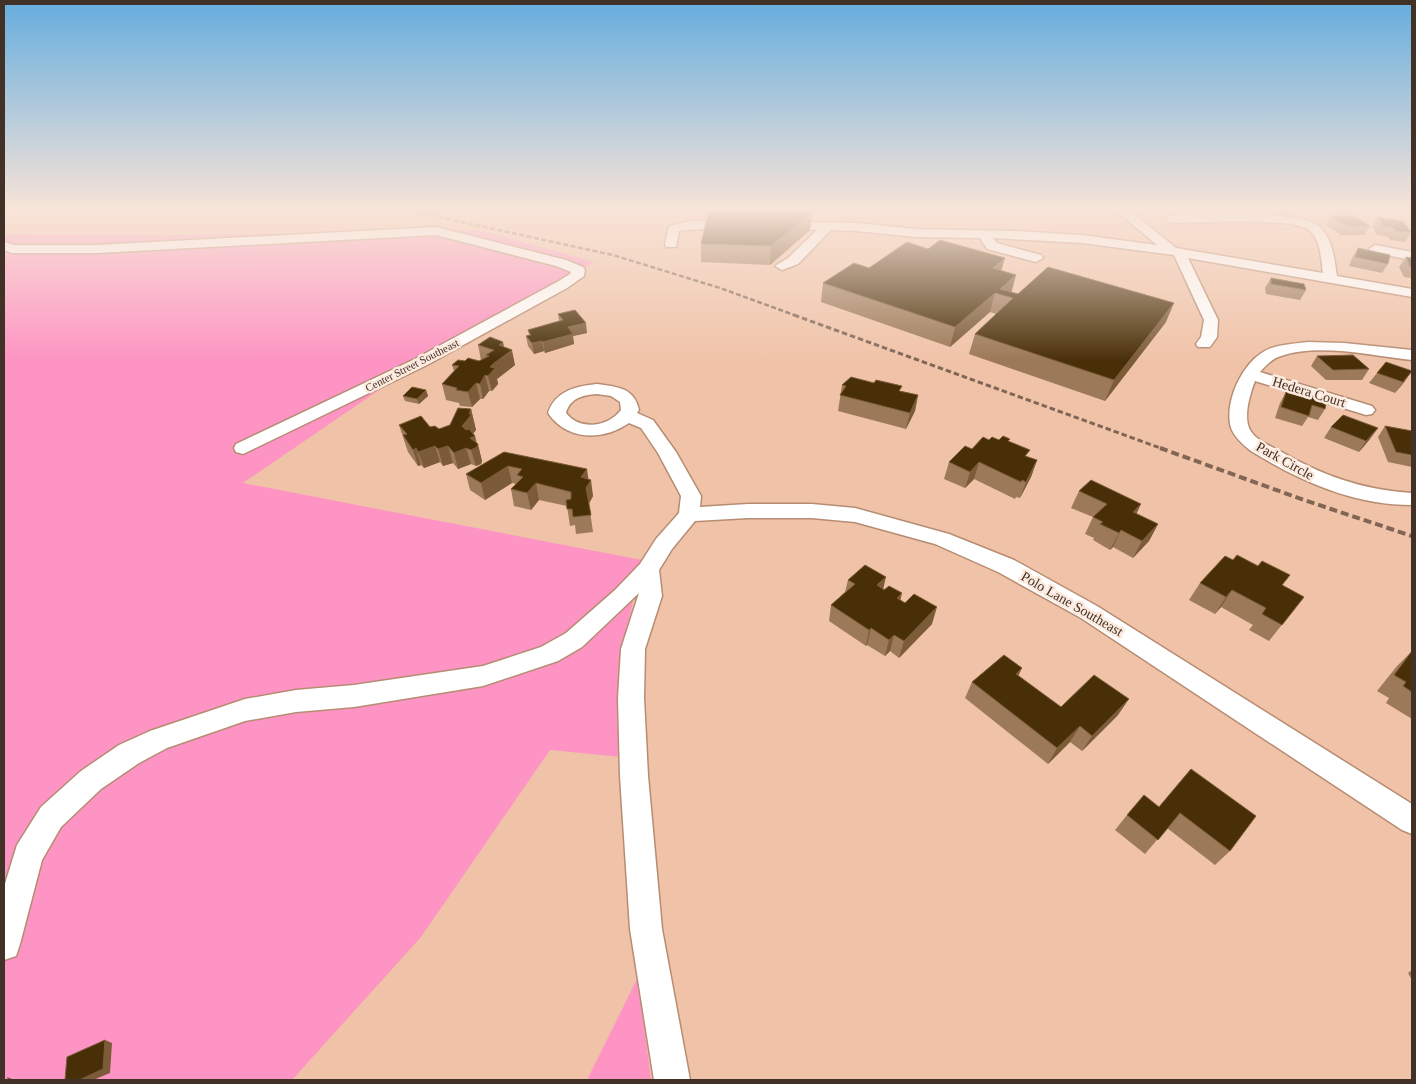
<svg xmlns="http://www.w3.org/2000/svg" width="1416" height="1084" font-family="Georgia,serif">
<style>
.green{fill:#fd94c3}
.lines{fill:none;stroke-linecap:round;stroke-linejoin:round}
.minor-casing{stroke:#b68c72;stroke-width:3}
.minor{fill:#fff;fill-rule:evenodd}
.rail-far2{stroke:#816655;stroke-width:2.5;stroke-dasharray:5 2.5;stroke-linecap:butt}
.rail-far1{stroke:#816655;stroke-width:3;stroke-dasharray:5.5 3;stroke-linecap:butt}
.rail{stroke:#816655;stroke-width:4;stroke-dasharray:8 4;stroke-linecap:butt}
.wall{fill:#9c7958}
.shaded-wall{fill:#7b5b38}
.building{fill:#492f08;stroke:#7b5b38}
.labels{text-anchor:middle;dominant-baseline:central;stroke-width:5;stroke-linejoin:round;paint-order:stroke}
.far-street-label{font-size:11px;fill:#423126;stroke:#fdeadf}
.street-label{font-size:14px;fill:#423126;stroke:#fdeadf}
</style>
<rect width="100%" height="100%" fill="#f0c3a8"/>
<!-- green -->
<path class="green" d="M479,230l115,32 -174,100 -177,121 399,77 -22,100 1,97 -71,-7 -129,187 -129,143h-288v-846l170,1z
M638,977l13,103h-64z"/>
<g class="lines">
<defs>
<path id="minor" d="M1114,209h14l48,39 147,25c-2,-14 -2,-33 -14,-43 -17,-13 -112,-7 -138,-7l-6,-4 6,-4c29,0 130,-6 148,11 14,13 15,32 18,50l75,13v8l-224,-39 30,62 -1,17 -7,10h-12l-2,-3 5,-7 3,-17 -30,-65 -92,-12 -89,-5 4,5 44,12 2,3 -7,4 -49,-13 -7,-11 -65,-1 -58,-6 -26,-1 -33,34 -16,6 -7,-4 13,-8 29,-28 -39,-1 -2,-3 2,-3 4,-1 75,1 58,6 100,2 67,4 75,10z
M691,221h43l6,4c-6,6 -48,3 -61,6l-3,16h-10l-1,-3 4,-18z
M436,227l130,33 17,7 2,3 -1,6 -17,12 -140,77 -184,89 -7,-2 -2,-4 2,-4 179,-85 142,-77 13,-8 1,-2 -15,-6 -120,-31 -338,18h-86l-8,-3v-8l10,3h84z
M1375,245l37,7v8l-42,-8 -1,-3z
M1308,342l36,1 68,7v10c-40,-4 -92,-17 -131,-4 -8,2 -15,9 -21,16l112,34 3,4 -3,4 -6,1 -111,-34c-5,13 -12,36 -5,49 6,10 18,15 28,20 43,25 84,40 134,43v12c-59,0 -112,-24 -161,-54 -9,-7 -19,-16 -21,-27 -4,-25 12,-59 33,-72 13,-8 31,-8 45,-10z
M597,384c20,3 37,3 42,26l-2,3 16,7 23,32 25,44 -1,11 48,-3h64l43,4 94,26 65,26 83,46 315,198v30l-10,-4 -321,-212 -83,-46 -63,-28 -80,-22 -43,-4h-64l-53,3 -23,28 -13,21 3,26 -17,53 -1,49 4,78 14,153 28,151h-36l-24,-151 -10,-153 -2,-78 3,-49 18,-56 -57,54 -24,14 -75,25 -129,21 -58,5 -51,9 -78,27 -28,15 -38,26 -40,38 -19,33 -22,84 -4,12 -12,4v-73l13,-42 24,-38 40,-36 38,-26 31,-14 95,-32 51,-9 58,-5 129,-19 58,-19 25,-14 49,-43 25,-26 16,-25 23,-26 2,-17 -23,-43 -17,-25 -12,-5c-26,18 -62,18 -81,-10 7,-22 28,-27 49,-29zM597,394l14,2 9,6 1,8c-13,17 -41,21 -55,3 4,-15 17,-18 31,-19z"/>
</defs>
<!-- minor casing -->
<use href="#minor" class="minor-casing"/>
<!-- minor -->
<use href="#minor" class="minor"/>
<!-- rail-far2 -->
<path class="rail-far2" d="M402,209l211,46 107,33 77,28"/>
<!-- rail-far1 -->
<path class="rail-far1" d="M794,315l369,134"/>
<!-- rail -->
<path class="rail" d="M1160,448l144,52 108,36"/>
</g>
<!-- wall -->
<path class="wall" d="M812,212l-2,18 -40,35 -69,-3v-18z
M1331,216l39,10 -6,9h-23l-15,-10z
M1377,217l34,15 -6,10 -15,-2 -2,-3 -11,-2 -5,-9z
M1358,248l30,16 -6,9 -33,-7 3,-8z
M928,249l77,9 -4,13 10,21 7,2 148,28 -61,79 -136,-47 6,-20 21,-20 -6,-2 -40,35 -129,-45 2,-19z
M1406,257l6,1v20l-8,-1 -5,-10z
M1271,278l35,12 -6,10 -34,-6 -1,-6z
M558,314l29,19 -14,3 1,8 -29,9 -1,-2 -10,3 -6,-8 -2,-10 3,-1 -1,-5 31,-9z
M503,342l1,5 11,18 -18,14 1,5 -6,7h-3l-6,8h-3l-8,8 -12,-1 -1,-3 -13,-3 -4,-16 12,-13 -2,-6 13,-4h14l2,-1 -3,-15z
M1317,356l52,13 -7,11h-36l-15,-14z
M1377,373l28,8 -10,12 -26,-10z
M842,385l59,6 17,4 -3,16 -9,18 -68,-18z
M426,390l2,6 -9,8 -14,-3 -2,-5z
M1286,392l18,6 2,-4 19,15 -7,11 -10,-3 -6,9 -27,-8 5,-15z
M471,409l5,21 -3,4 2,2 7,25 -1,3 -5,2 -5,-2 -13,5 -5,-6 -10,3 -3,-4 -16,6 -3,-3 -3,1 -10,-14 -9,-27 31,2 9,2 11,-4z
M1385,426l27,5v36l-24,-5 -10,-25z
M1331,427l39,12 -11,13 -35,-14z
M989,440l20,1 19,16 9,3 -6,17 -11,21 -4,-1 -1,2 -41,-20 -9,9 -21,-9 5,-17z
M504,452l84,27 5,17 -4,8 4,28 -17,2 -1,-9 -5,1 -3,-20 -28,-6 -8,10 -17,-4 -3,-17 5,-5 -4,-1 -27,17 -15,-10 -4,-16z
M1079,491l57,23 22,10 -9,17 -16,17 -20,-11 -3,3 -17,-10 1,-2 -9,-4 8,-17 -22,-9z
M848,580l54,13 -2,7 32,24 -33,34 -9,-7 -5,5 -18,-11 -1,1 -37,-25 2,-16 14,-13z
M1200,583l82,2 22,12 -35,44 -20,-11 4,-5 -32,-18 -6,7 -26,-14z
M1412,651v68l-26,-16 3,-5 -12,-7 20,-25z
M1019,676l42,31 57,8 -36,36 -12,-9 -22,22 -83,-66 7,-16z
M1191,769l39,82 -15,14 -48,-37 -22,26 -30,-24 12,-15 32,-8z
M1412,970v10l-4,-7z"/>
<!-- shaded-wall -->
<path class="shaded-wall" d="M812,212l-2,18 -40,35 1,-19z
M1005,258l-6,19 -6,-9z
M1016,275l-5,19 -11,-5z
M995,293l-5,19 -40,35 5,-20z
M1174,303l-8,19 -61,79 9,-21z
M586,323l1,10 -14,3 1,8 -29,9 -2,-11 25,-15z
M542,341l2,10 -10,3 -2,-11z
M503,342l2,13 7,-5 3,15 -18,14 1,5 -6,7 -4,-15 2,-9 9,-22z
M1412,371l-7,10 -10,12 8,-11z
M485,375l4,16 -6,8 -3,-15z
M476,383l4,16 -8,8 -4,-15z
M426,390l2,6 -9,8 -2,-5z
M918,395l-3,16 -9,18 4,-16z
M471,409l5,21 -10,12 -4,-16z
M1378,428l-8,11 -11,13 7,-11z
M475,436l2,11 1,-3 4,17 -1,3 -5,2 -5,-16 -1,-12z
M435,446l5,16 -16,6 -6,-16z
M448,446l5,17 -10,3 -5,-17z
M416,448l5,17 -3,1 -5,-16z
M466,448l5,16 -13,5 -4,-16z
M1037,460l-6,17 -11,21 6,-16z
M979,462l-5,17 -9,9 5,-16z
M508,466l4,17 -27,17 -4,-17z
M587,469l2,14 2,-3 2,16 -5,9 -7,-28z
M536,483l3,17 -8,10 -4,-17z
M1141,504l-8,17v-9z
M1158,524l-9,17 -16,17 9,-17z
M1121,530l-8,17 -3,3 9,-17z
M886,577l-4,17 -5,-9z
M1232,590l-11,17 -6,7 11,-17z
M902,593l-4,17 -1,-12z
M937,607l-5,17 -33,34 5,-17z
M871,628l-4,17 -1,1 3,-16z
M894,635l-4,16 -5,5 4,-16z
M1022,668l-8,17 2,-11z
M1129,699l-11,16 -36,36 10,-15z
M1080,726l-10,16 -22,22 9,-16z
M105,1040l7,3 -2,30 -17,7h-14z
M7,1077l8,3h-7z"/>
<!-- building -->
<path class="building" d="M709,209h13l90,3 -41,34 -70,-2z
M1331,216h23l16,10h-23z
M1377,217l26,4 8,11 -15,-1 -2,-3 -11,-2z
M940,240l65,18 -12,10 23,7 -16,14 18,5 30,-27 126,36 -60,77 -139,-46 38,-36 -18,-5 -40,34 -132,-44 31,-20 15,5 38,-26 21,7z
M1358,248l32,7 -2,9 -33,-7z
M1406,257l6,1v10l-2,-1z
M1271,278l33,6 2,6 -35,-6z
M575,310l11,13 -18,4 5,7 -30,8 -1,-1 -10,2 -6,-7 5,-1 -3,-5 35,-10 -5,-6z
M490,337l13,5 -4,3 13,5 -18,13 -4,4 5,1 -7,8 -3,-1 -5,9 -4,-1 -8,9 -12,-2 1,-2 -15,-4 17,-18 -7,-1 6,-5 7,1 3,-3 11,3 10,-5 -3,-1 8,-5 -16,-5z
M1353,355l16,14 -36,1 -16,-14z
M1386,362l26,9 -9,11 -26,-9z
M851,377l23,6 2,-3 26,6 -3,5 19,4 -8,18 -70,-18 6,-9 -4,-1z
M412,387l14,3 -9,9 -14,-3z
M1286,392l19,6 1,-4 21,6 -2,9 -13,-4 -3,11 -28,-9z
M458,408l13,1 -2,5h3l-10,12 4,4 3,-1 6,7 -5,2 8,6 -1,3 -6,3 -5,-2 -12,5 -6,-7 -10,3 -3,-3 -17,6 -2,-4 -3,2 -10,-15 4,-1 -8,-9 22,-9 9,11 5,-1 4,3 11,-4z
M1343,415l35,13 -12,13 -35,-14z
M1385,426l27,5v24l-16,-3z
M1003,436l7,3 -2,2 22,9 -5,6 12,4 -11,22 -4,-2 -1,2 -42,-20 -9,10 -21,-10 16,-16 7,3 11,-12 6,3 3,-3 7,3z
M504,452l83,17 -6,8 10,3 -5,8 5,27 -18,2 -1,-8h-5l-1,-9 5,-1v-7l-35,-9 -9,10 -16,-4 12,-12 -6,-2 5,-6 -14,-3 -27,17 -15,-9z
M1091,480l50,24 -8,8 25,12 -16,17 -21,-11 -2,3 -19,-9 3,-2 -10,-5 14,-13 -28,-13z
M1237,555l21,11 4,-5 28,14 -8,10 22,12 -22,28 -20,-11 4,-6 -34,-18 -6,7 -26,-14 25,-27 8,4z
M865,565l21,12 -9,8 7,5 5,-4 13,7 -5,5 8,5 9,-9 23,13 -33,34 -10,-6 -5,5 -18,-12 -2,2 -38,-25 24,-21 -7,-4z
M1412,651v41l-9,-6 3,-4 -12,-7z
M1004,655l18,13 -6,6 45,33 33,-32 35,24 -37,37 -12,-10 -23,22 -85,-66z
M1191,769l65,47 -26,35 -50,-38 -22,27 -31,-25 17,-20 15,12z
M105,1040l-2,29 -24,11h-14l2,-23z"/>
<!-- sky -->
<linearGradient id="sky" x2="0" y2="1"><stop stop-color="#65adde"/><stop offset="0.58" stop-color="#f8e4d8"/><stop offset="1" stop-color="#f8e4d8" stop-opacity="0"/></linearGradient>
<rect width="1416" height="361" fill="url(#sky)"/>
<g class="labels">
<!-- far-street labels -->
<g class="far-street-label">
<text transform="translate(412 365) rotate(-27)">Center Street Southeast</text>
</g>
<!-- street labels -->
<g class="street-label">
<text transform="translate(1309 392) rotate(17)">Hedera Court</text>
<text transform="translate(1285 461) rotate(29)">Park Circle</text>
<text transform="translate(1072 604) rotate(30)">Polo Lane Southeast</text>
</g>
</g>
<!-- border -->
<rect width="1416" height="1084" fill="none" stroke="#423126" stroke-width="10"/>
</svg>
